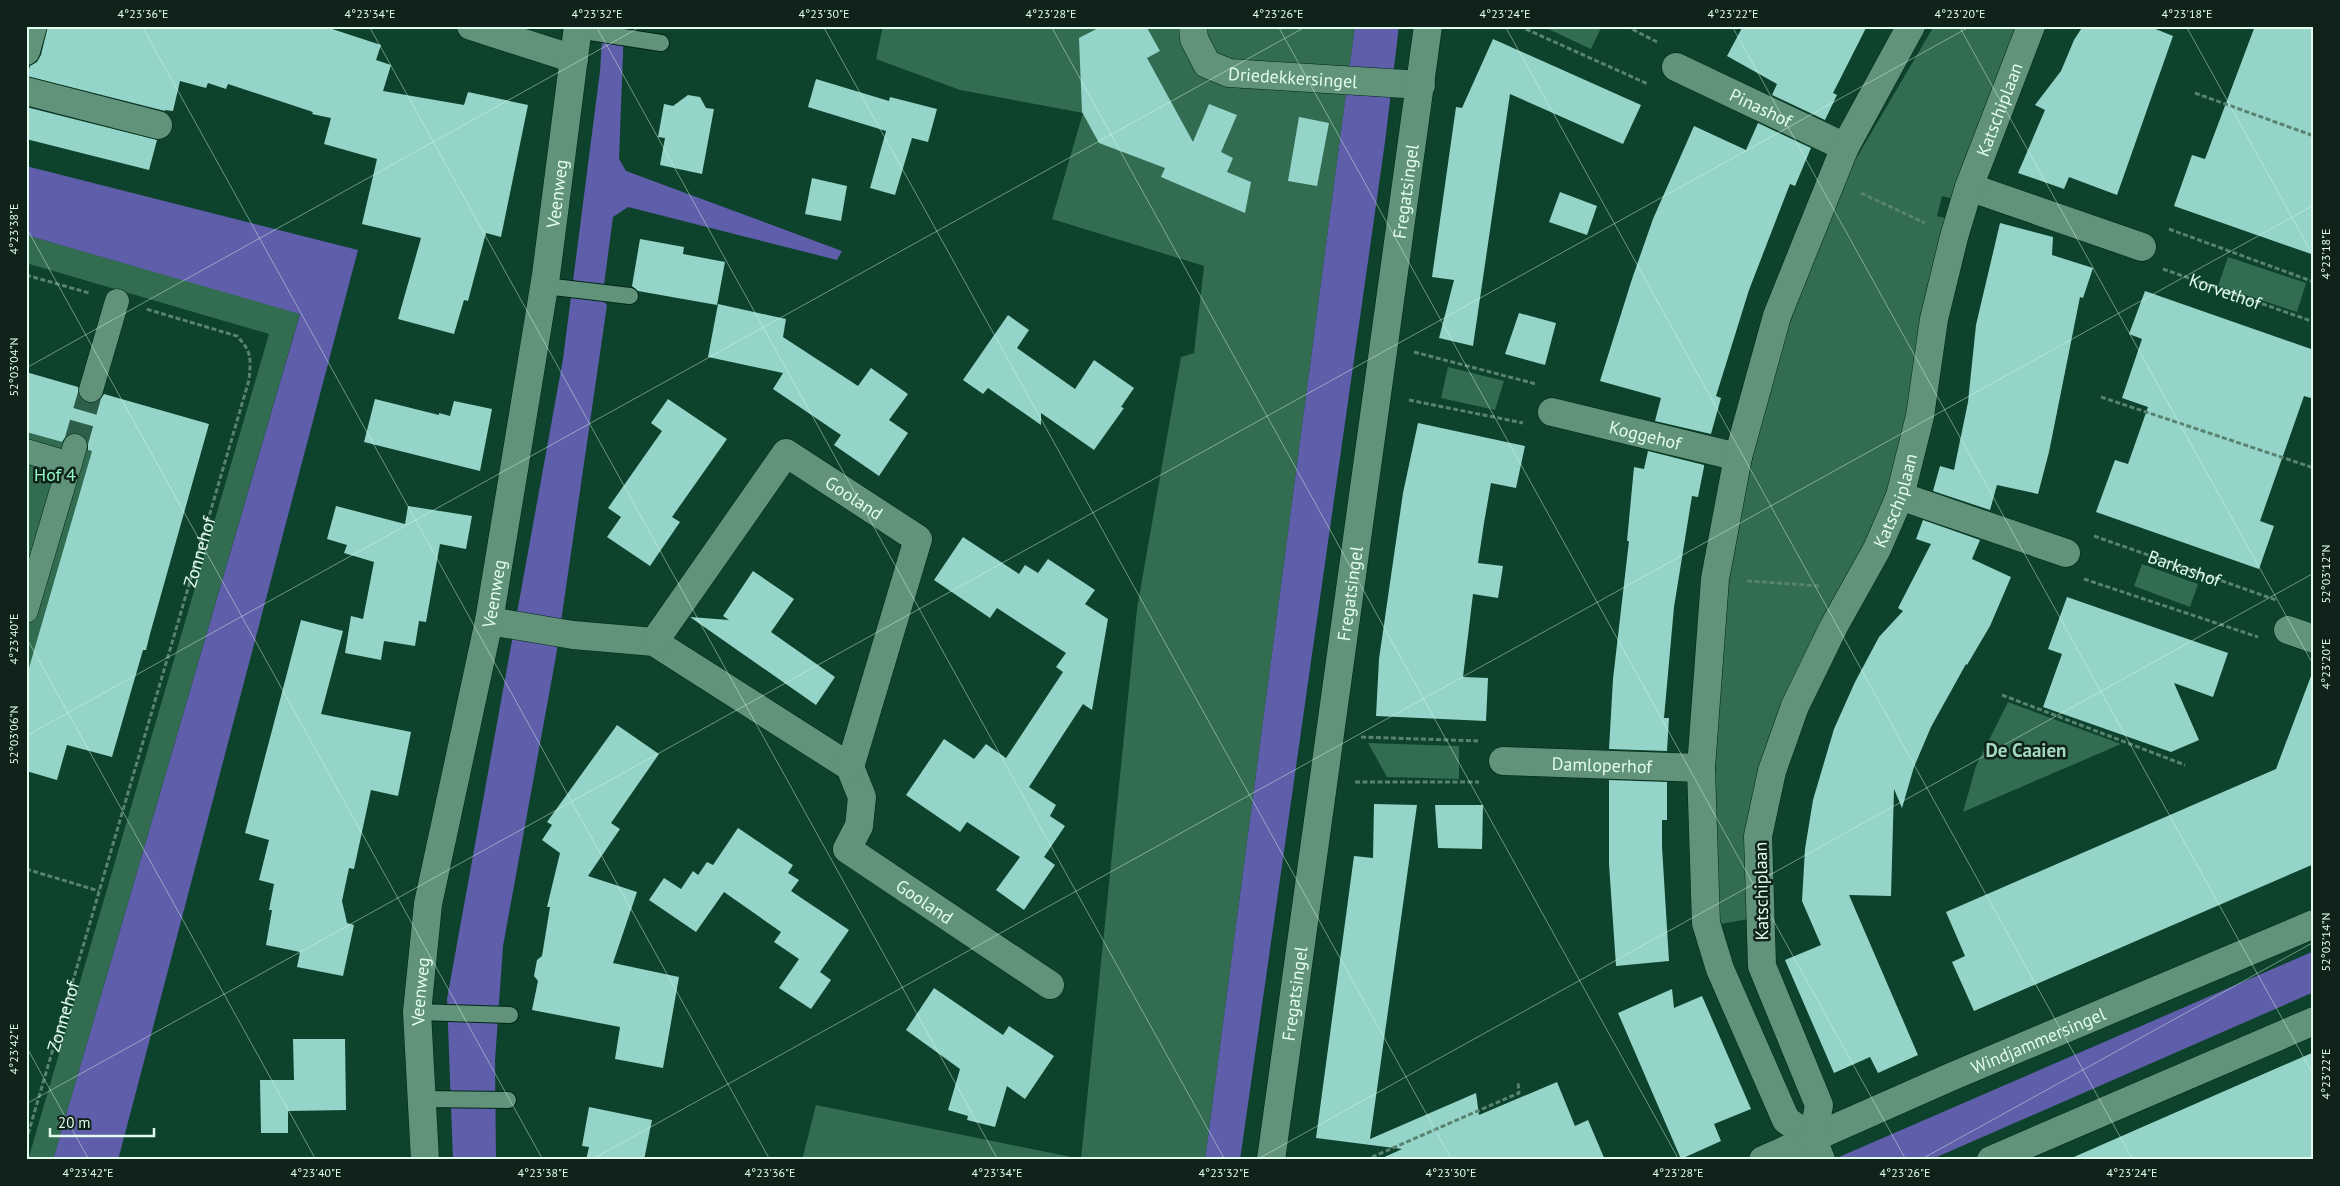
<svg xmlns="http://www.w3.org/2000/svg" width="2340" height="1186" font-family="'PT Sans',sans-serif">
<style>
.green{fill:#326c51}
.water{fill:#5e5eaa}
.building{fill:#95d4c8}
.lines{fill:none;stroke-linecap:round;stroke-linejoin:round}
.pedestrian-tunnel{stroke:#2d5e49;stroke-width:24;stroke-dasharray:24 12;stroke-linecap:butt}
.service-casing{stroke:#002616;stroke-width:18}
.pedestrian-casing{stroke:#002616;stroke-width:25}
.minor-casing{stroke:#002616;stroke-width:29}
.path{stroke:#588370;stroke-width:3;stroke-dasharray:5 2.5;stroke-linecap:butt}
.service{stroke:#61937a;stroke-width:16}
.pedestrian{stroke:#61937a;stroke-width:24}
.minor{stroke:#61937a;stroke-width:28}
.ticks{fill:none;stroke:#e2fcee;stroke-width:1;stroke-opacity:0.45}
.labels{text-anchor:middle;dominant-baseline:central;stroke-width:5;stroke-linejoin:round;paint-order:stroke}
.street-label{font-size:18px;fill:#e2fcee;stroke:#0f231a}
.park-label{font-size:18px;fill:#95fac8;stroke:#0f231a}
.neighbourhood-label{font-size:19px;font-weight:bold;fill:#a5d9bd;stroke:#0f231a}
.neatline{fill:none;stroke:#e2fcee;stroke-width:2}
.ticks-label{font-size:12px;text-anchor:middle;fill:#e2fcee}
</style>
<rect width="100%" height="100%" fill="#0d422c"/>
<!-- green -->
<path class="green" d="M883,26h472l-150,1134h-403l14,-55 265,54 56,-550 44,-252 13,-4 10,-87 -152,-47 31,-106 -123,-23 -84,-31z
M1542,26h60l-11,23z
M1934,26h87l-67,173 -12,-3 -5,20 12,3 -36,177 -25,101 -103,211 -31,210 -40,7 -3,-170 21,-199 39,-185 79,-202z
M26,235l274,78 -247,847h-25l241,-826 -243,-71z
M2228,257l78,26 -9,29 -79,-26z
M1448,367l56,14 -9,29 -54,-12z
M26,432l66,19 -66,227z
M2142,564l56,20 -8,23 -56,-21z
M2008,702l113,42 -158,68 13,-46z
M1368,743l91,3v33l-72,-2z"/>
<!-- water -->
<path class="water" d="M603,26h21l-5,133 7,12 216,80 -5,9 -209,-53 -15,10 -11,83 5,5 -51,351 -53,290 -8,115 1,99h-43l-6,-161 116,-640 37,-288z
M1355,26h44l-14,116 -145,1018h-35z
M26,166l332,84 -240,910h-65l247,-846 -274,-79z
M2314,951v41l-384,168h-98z"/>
<!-- building -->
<path class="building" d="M48,26h275l58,19 -5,15 15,5 -8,26 81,14 4,-13 60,13 -27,132 -15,-4 -18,68 -4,-1 -10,34 -56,-15 23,-81 -59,-14 15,-65 -53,-15 7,-26 -19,-4 1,-2 -85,-28 -2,5 -18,-6 -2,5 -26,-7 -7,30 -8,-1v1l-138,-35 3,-10 7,-4 4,-7z
M1102,26h44l14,25 -13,7 46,84 16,-38 28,11 -16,37 12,6 -6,14 24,10 -6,31 -84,-36 4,-9 -66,-25 -17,-31 -3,-74z
M1743,26h124l-34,67 4,2 -12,25 -53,-25 5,-11 -50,-28z
M2083,26h65l25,10 -56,159 -48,-18 -5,12 -46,-16 27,-63 -10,-5 26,-34 13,-31z
M2255,26h59v229l-140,-49 18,-51 13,4z
M1493,39l148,66 -18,39 -113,-50 -37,252 -34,-8 15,-58 -22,-3 24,-170 6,1z
M816,79l73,22 1,-4 47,12 -9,33 -16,-4 -17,57 -25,-7 16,-57 -78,-24z
M688,95l12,2 6,11 8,1 -12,65 -42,-9 5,-27 -7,-1 6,-33 9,2z
M26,107l131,33 -8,30 -123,-31z
M1299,117l30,6 -12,63 -29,-5z
M1758,123l53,25 -16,38 -5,-2 -41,106 -33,106 5,2 -10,36 -56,-13 6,-23 -61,-17 32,-102 21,-60 41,-93 52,24z
M812,178l35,8 -6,35 -36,-7z
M1560,192l37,14 -10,29 -38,-13z
M2000,223l53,14 -1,18 41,13 -10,30 -3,-1 -31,155 -11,42 -41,-9 -7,25 -57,-19 7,-25 14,4 14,-68 8,-77z
M640,239l44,8 -1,7 42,8 -8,43 -79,-14 -6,-5z
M2145,291l169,59v49l-10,-3 -44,125 14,5 -15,43 -163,-57 19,-52 13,4 20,-57 -26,-9 20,-59 -13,-5z
M718,304l68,15 -3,18 75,49 13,-18 37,26 -19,26 19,13 -29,43 -45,-31 7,-10 -68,-46 10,-16 -75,-16z
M1519,313l37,10 -11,42 -40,-11z
M1008,315l21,15 -12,18 58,41 19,-29 40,28 -13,19 3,1 -30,42 -53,-37v12l-53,-37 -5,6 -20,-14z
M26,372l52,15 3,12 7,4 12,-3 4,-6 105,30 -59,210 -4,16h-3l-31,107 -45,-12 -10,35 -31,-9v-93l66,-227 -4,-1v-7l-3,-6 -7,-4 -12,3 -4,6 -36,-10z
M375,399l64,16v-2l11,3 4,-15 38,8 -12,62 -116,-29z
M668,399l59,40 -55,78 8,5 -30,44 -43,-29 14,-20 -13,-9 54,-77 -11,-8z
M1418,423l107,23 -9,42 -25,-5 -7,40 -6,40 25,3 -5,32 -25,-4 -10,83 25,1 -2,43 -110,-5 3,-57 24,-166z
M1648,451l56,14v2l-6,30 -6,-1 -18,111 -10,111h5l-2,33 -58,-2 4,-70 16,-138h-2l7,-74 10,2z
M336,506l69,18 3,-18 64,10 -6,33 -26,-5 -14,78 -7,-1 -4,25 -31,-5 -3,19 -36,-7 6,-37 12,3 11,-57 -30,-9 3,-8 -20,-6z
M1923,520l57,20 -8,19 39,18 -21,49 -23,39 -1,-1 -35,63 -17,40 -12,41 -8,-19 -3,107 -42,-1 69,160 -40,18 -8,-16 -36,16 -49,-113 36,-15 -19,-44 3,-52 8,-49 21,-71 21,-47 24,-45 24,-26 -5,-3 33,-64 -15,-5z
M963,537l56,37 6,-9 13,8 10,-14 47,31 -10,14 23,15 -16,91 -9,-6 -54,83 27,18 -6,11 15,10 -21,31 11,8 -31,45 -28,-20 24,-33 -53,-35 -7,10 -54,-37 38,-56 30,20 12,-15 20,14 57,-86 -7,-5 10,-14 -69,-45 -7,10 -56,-38z
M753,571l41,28 -23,33 64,45 -19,28 -126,-88 39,3 -6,-4z
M2067,597l161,56 -15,44 -39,-14 25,57 -28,12 -128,-45 19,-53 -14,-5z
M301,620l42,11 -22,83 90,18 -13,64 -27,-6 -17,79 -5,-1 -7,33 5,22 7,2 -11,51 -46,-9 3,-15 -34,-7 6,-35h-3l5,-26 -15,-4 10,-40 -24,-7z
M2311,676l3,1v187l-340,147 -22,-49 13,-6 -19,-44 330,-143z
M617,725l42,29 -48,69 9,6 -32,47 49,16 -24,71 66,14 -16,91 -48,-9 5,-32 -88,-17 6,-29 -4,-5 3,-16 5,-4 8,-49h-3l13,-54 -18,-13 10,-15 -5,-3z
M1609,780l58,2v38h-5v27l7,114 -53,5 -7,-102z
M1374,804l43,1 -47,334 106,-46 3,22 78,-33 18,44 13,-6 17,40h-227l24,-11 -86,-11 38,-282 19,2z
M1435,805h48l-1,44 -44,-1z
M738,828l55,37 -5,8 11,7 -8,11 58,39 -29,42 11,8 -20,29 -32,-21 20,-29 -25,-17 7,-10 -57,-40 -28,40 -47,-32 15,-22 17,11 12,-18 5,4 9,-13 6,3z
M934,988l69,47 6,-9 45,30 -29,43 -18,-13 -12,41 -28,-7 1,-4 -20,-6 12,-41 -54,-39z
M1672,989l2,19 28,-12 49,113 -37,15 7,17 -40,18 -63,-146z
M293,1039h52l1,71 -58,1v22h-27l-1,-53h34z
M2314,1052v108h-247z
M589,1107l63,13 -8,40h-58l3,-13 -7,-1z"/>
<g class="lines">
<!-- pedestrian-tunnel -->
<path class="pedestrian-tunnel" d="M75,446l16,-56"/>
<defs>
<path id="service" d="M577,30l84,13
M545,286l85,10
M417,1012l93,3
M422,1099l86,1"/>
<path id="pedestrian" d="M91,390l26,-89
M26,451l44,13
M26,611l49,-165"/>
<g id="minor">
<path d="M471,26l103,33"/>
<path id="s4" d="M1193,26l1,13 13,25 22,9 192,12"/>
<path d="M26,51l7,-25"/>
<path id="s5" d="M1676,67l169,80"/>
<path d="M26,91l132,34"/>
<path d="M1969,187l173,60"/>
<path id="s6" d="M1552,412l186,45"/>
<path d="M1900,496l166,57"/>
<path id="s7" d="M489,621l84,14 81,7 196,125 12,30 -3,29 -12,23 203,136"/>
<path d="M2288,630l26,9"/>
<path id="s8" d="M654,642l132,-189 132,86 -68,228"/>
<path id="s9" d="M1503,761l198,7"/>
<path d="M1813,1139l-27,-19 -66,-151 -14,-46 -5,-155 14,-189 23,-122 39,-141 68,-169 66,-121"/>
<path id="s10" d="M425,1160l-8,-148 11,-108 61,-283 57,-346 32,-249"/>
<path id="s11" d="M1271,1160l157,-1134"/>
<path id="s12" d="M1763,1160l190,-84 361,-152"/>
<path id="s13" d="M1821,1160l-8,-21 6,-34 -57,-139 -4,-130 14,-65 23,-65 39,-80 43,-77 23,-53 20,-80 14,-97 20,-82 15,-50 62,-161"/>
<path d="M1991,1160l323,-139"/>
</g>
</defs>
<!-- service casing -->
<use href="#service" class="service-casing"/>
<!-- pedestrian casing -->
<use href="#pedestrian" class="pedestrian-casing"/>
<!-- minor casing -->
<use href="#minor" class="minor-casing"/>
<!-- path -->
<g class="path">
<path d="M1519,26l129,58"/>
<path d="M1626,26l31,16"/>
<path d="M2195,93l119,43"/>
<path d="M1861,193l64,30"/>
<path d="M2169,229l145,53"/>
<path id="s1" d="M2163,269l151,53"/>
<path d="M26,275l63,18"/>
<path d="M1414,352l122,32"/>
<path d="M2101,397l213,71"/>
<path d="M1409,400l114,23"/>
<path id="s2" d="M2094,536l182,64"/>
<path d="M2084,579l174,58"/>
<path d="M1747,581l74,5"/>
<path d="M2002,695l183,70"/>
<path d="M1361,737l117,4"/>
<path d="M1355,782h124"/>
<path d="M26,869l73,22"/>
<path id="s3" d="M26,1141l223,-761c2,-22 3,-28 -12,-44l-91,-27"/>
<path d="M1365,1160l154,-67 -1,-11"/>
</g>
<!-- service -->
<use href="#service" class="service"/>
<!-- pedestrian -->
<use href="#pedestrian" class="pedestrian"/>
<!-- minor -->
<use href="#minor" class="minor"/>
</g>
<!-- ticks -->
<path class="ticks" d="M142,26l628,1134M369,26l629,1134M596,26l629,1134M823,26l629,1134M1051,26l628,1134M1278,26l628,1134M1505,26l628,1134M1732,26l582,1050M1959,26l355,640M2186,26l128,231M26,227l517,933M26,368l616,-342M26,637l290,523M26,736l1281,-710M26,1046l63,114M26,1104l1945,-1078M591,1160l1723,-955M1256,1160l1058,-587M1920,1160l394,-218"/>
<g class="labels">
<!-- street labels -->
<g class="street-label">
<text stroke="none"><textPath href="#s4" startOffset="129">Driedekkersingel</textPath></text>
<text stroke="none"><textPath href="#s5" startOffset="94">Pinashof</textPath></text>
<text stroke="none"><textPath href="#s13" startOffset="1108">Katschiplaan</textPath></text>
<text stroke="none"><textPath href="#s11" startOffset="978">Fregatsingel</textPath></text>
<text stroke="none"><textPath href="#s10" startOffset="979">Veenweg</textPath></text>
<text stroke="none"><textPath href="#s1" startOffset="66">Korvethof</textPath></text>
<text stroke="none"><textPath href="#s6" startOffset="96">Koggehof</textPath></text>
<text stroke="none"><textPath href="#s8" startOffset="312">Gooland</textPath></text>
<text stroke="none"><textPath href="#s13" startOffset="702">Katschiplaan</textPath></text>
<text stroke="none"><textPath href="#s3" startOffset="614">Zonnehof</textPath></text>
<text stroke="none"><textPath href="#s2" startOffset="96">Barkashof</textPath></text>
<text stroke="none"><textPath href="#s11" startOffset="572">Fregatsingel</textPath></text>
<text stroke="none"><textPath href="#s10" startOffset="574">Veenweg</textPath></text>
<text stroke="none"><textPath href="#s9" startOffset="99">Damloperhof</textPath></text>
<text transform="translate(1761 891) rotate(-91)">Katschiplaan</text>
<text stroke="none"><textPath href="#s7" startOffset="580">Gooland</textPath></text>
<text stroke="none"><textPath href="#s10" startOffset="169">Veenweg</textPath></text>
<text stroke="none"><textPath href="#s11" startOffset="168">Fregatsingel</textPath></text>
<text stroke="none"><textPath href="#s3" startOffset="130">Zonnehof</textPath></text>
<text stroke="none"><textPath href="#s12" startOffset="300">Windjammersingel</textPath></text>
</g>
<!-- park labels -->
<g class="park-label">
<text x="55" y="474">Hof 4</text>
</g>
<!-- neighbourhood labels -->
<g class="neighbourhood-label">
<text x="2026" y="750">De Caaien</text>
</g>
</g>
<!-- border -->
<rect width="2340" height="1186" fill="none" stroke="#0f231a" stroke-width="55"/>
<!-- scale -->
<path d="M50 1128v8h104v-8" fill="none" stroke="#e2fcee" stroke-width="2.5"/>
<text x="58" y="1128" font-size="15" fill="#e2fcee" stroke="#0f231a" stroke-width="4" paint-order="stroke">20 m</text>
<rect x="28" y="28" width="2284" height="1130" class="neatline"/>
<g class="ticks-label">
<text x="143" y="18">4°23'36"E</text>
<text x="370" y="18">4°23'34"E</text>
<text x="597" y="18">4°23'32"E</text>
<text x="824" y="18">4°23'30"E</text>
<text x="1051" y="18">4°23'28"E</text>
<text x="1278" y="18">4°23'26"E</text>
<text x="1505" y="18">4°23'24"E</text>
<text x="1733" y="18">4°23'22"E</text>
<text x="1960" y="18">4°23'20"E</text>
<text x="2187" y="18">4°23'18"E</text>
<text transform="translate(14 229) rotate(-90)" y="4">4°23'38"E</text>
<text transform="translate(2326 254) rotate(-90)" y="4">4°23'18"E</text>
<text transform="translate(14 367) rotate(-90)" y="4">52°03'04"N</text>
<text transform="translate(2326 574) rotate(-90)" y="4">52°03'12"N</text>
<text transform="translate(14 639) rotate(-90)" y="4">4°23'40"E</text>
<text transform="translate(2326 664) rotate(-90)" y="4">4°23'20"E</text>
<text transform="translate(14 735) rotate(-90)" y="4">52°03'06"N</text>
<text transform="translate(2326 942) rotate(-90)" y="4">52°03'14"N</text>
<text transform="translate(14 1049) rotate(-90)" y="4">4°23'42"E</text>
<text transform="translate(2326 1074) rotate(-90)" y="4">4°23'22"E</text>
<text x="88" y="1177">4°23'42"E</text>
<text x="316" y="1177">4°23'40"E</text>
<text x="543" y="1177">4°23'38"E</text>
<text x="770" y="1177">4°23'36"E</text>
<text x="997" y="1177">4°23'34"E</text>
<text x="1224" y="1177">4°23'32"E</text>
<text x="1451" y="1177">4°23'30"E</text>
<text x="1678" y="1177">4°23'28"E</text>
<text x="1905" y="1177">4°23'26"E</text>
<text x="2132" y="1177">4°23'24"E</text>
</g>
</svg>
